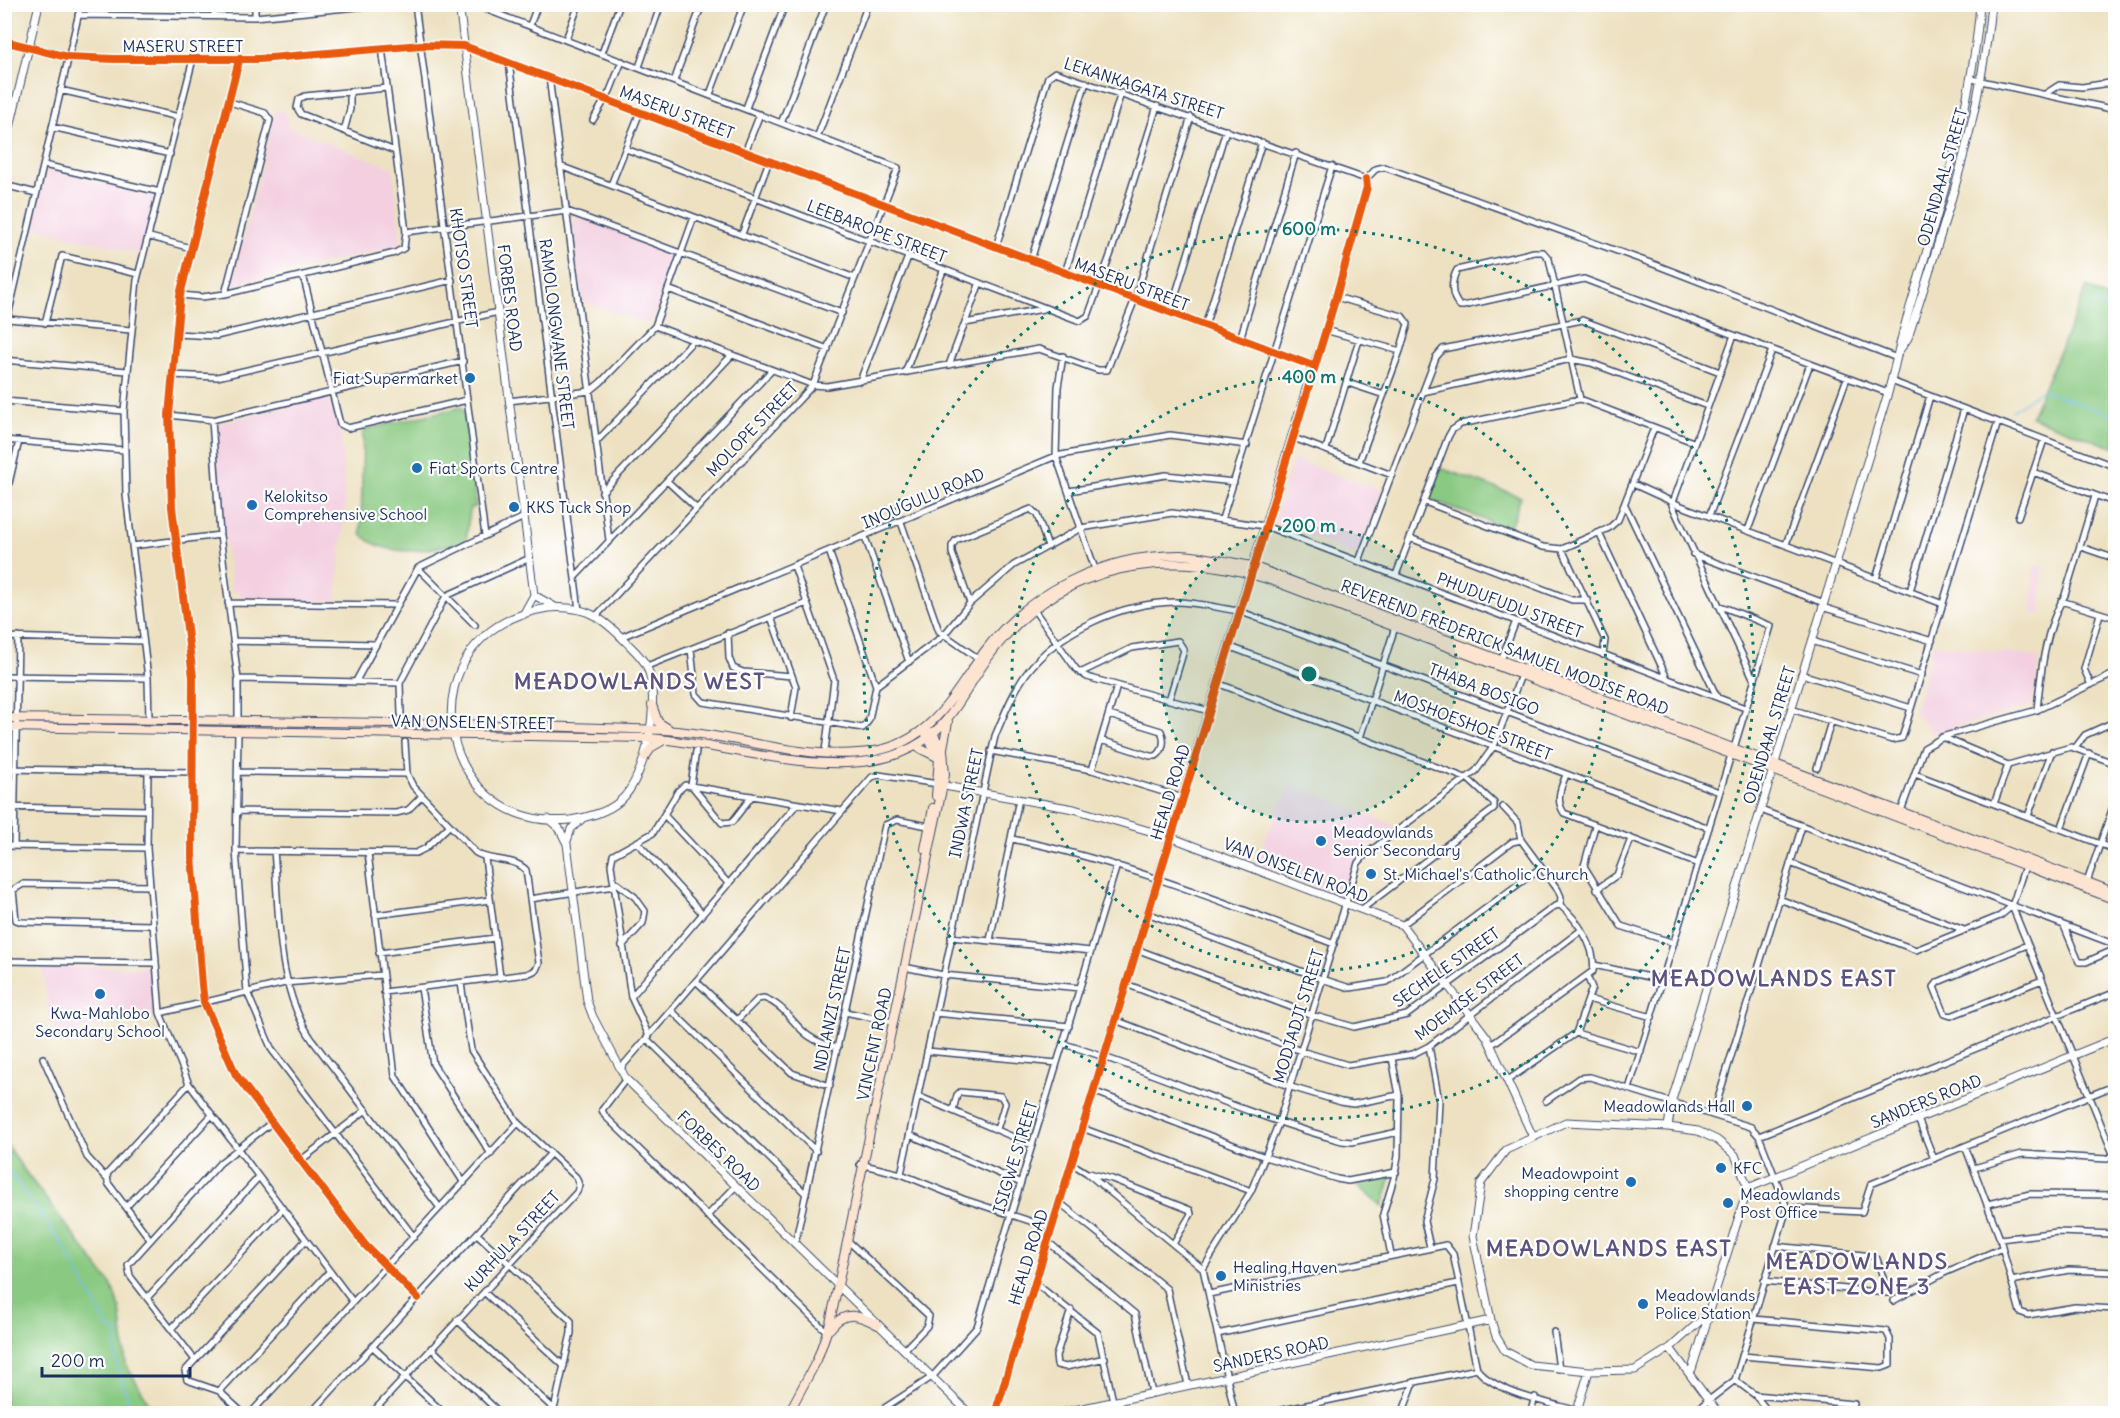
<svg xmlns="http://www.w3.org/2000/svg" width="2120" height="1418" font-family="Delius,sans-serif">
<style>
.built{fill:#f3cfe0}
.green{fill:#89c981;stroke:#527c70;stroke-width:1.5}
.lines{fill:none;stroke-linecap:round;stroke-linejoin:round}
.stream{stroke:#74c1ee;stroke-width:1.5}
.minor-casing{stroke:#3a4a6d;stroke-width:8}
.tertiary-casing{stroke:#3a4a6d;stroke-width:9}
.secondary-casing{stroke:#3a4a6d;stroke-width:10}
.minor{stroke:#fff;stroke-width:5}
.tertiary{stroke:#fff;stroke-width:7}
.secondary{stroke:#fde4d1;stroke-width:8}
.cycleway-casing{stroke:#fff;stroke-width:11}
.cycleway{stroke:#e8590c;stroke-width:8}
.ring{fill:none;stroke:#0f766e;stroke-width:3;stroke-dasharray:3 6}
.poi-dot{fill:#1f6fb2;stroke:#fff;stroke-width:2}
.labels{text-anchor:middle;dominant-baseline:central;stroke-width:4.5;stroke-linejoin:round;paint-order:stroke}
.street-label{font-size:16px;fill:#1b2f5e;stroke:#fff}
.poi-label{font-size:16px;fill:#1b2f5e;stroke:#fff;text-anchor:start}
.district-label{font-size:22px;font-weight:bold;letter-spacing:1.5px;fill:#5c5380;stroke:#fff}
.centre{fill:#0f766e;stroke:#fff;stroke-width:3}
.ring-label{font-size:18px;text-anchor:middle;font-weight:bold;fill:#0f766e;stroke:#fff;stroke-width:4.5;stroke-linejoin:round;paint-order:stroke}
</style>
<rect width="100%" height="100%" fill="#fff"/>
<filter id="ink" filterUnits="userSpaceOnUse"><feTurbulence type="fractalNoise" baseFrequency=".0167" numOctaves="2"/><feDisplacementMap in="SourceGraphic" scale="12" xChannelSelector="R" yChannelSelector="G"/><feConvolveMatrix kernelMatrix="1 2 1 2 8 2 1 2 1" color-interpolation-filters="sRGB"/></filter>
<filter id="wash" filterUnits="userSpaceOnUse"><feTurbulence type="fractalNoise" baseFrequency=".008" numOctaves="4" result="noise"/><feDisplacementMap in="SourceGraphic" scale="24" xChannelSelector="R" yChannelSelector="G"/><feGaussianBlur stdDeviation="1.35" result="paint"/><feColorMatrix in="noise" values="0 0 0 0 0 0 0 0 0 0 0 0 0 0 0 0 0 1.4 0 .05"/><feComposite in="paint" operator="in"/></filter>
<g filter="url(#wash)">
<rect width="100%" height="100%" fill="#ede1c1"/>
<!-- built -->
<path class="built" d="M275,111h12l1,16 105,41 8,77 -169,40z
M47,169l105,24 3,6 -14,55 -107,-27z
M582,218l90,35 3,6 -24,65 -69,-22 -11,-80z
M325,397l5,5 11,31 4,75 -9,93 -94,-1 -2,-8 -8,-1 -12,-88 5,-4 -1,-5 -5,-3 -3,-62 6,-6z
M1293,459l89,32 -23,62 -5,2 -80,-33z
M2033,566h9l-1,48h-9z
M1933,644l107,13 -7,48 -100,29 -19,-23z
M1290,784l106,42 -37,30 -14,43 -91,-35z
M42,967h106l4,6 3,42 -102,22z"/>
<!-- green -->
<path class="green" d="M2087,287l28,16v145l-84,-31z
M461,407l3,5 12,95 -6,1 -4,33c-33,8 -78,20 -105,-7l2,-104z
M1440,468l81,29 -12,32 -80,-30z
M4,1141l20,29 87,114 9,24 6,57 29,48h-150z
M1391,1177l-9,29 -28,-24z"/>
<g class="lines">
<!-- stream -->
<path class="stream" d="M2092,301l24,12
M2012,411l29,-21 75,26
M4,1165l60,82 45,82 9,3c-8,28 6,56 16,82"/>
</g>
</g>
<g filter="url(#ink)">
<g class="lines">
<defs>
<path id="minor" d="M214,4v12
M415,4l70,532
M472,4l426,164 -85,217 -216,230
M78,15l177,2 132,-13
M255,17v-13
M530,25l8,-21
M566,39l13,-35
M602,53l18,-49
M239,60l-59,235 -11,120 3,92 21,170 -1,178 10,130 2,17 32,73 129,170 53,53
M509,62l70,548
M639,67l22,-63
M549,77l60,463
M1972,79l144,31
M674,81l28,-77
M387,88l-82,8 -6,3 -2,9 4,6 94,37
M60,90l119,27
M710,94l34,-90
M2045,94l14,-9 23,2 34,-5
M746,108l39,-104
M593,120l17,-29 12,-30
M782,121l44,-117
M52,127l118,27
M344,131l6,-22v-18
M818,135l50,-131
M626,149l454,172 8,-5 23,-63 46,-147
M745,152l15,-38
M44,165l116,27
M560,166l295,112
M1366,179l10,-10 8,-2 272,98 241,93
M4,185l32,8
M611,185l29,-73
M406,232l161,-21 275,102
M742,234l27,-73
M150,237l41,11
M996,247l52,-170 7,-5 311,107
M1031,260l55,-178
M1065,273l56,-180
M303,275l37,149 8,4 119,-28
M668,289l160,60
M2113,291l3,2
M225,294l45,-174 -5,-7 -35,-11
M180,295l22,2 23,-3 170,-41 9,-5 2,-16 -24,-184
M1336,297l66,19 6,8 -8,27 -41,111
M1170,313l56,-183
M8,319l123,11
M45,323l17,-67 76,18
M965,323l78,-14
M655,326l158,59 14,1 212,-37 59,21h9l28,-71 56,-182
M1205,326l57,-184
M1325,330l75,21
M4,333l77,-329
M175,334l41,2 236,-56
M1734,335l-62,170 82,175
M1240,339l56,-186
M1063,356l-5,31 -2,69 39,113
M4,360l123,11
M949,365l30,-80
M1313,366c9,-27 58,-169 53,-187
M905,373l38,-102
M171,375l46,2 281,-65
M860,381l48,-124
M1891,381l225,86
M1348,383l36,12
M1423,392l148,-33 20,4 116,43
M1580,399c-10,-47 -21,-93 -31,-140l-6,-7h-9l-77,18c-6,11 -7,26 3,36h3l121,-27 304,114
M4,401l120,10
M509,401l81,-10 11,-9 54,-56 39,-109
M169,415l43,5 251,-59
M212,420l8,115 18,144v43
M1291,437l101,38
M4,440l120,10
M596,442l98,-102
M1326,449l33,-109
M2033,472l83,31
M667,481l29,27
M1633,484l46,21 264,99
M1069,491l97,-16 68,7
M602,492l130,-137
M1425,502l118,45 19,2 47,-21 9,-8 36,-92
M4,504l15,-63
M1625,505l92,192
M1709,516l63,-166
M2018,517l26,-77
M1222,519l110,-353
M901,522l38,109 40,28
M1748,530l62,-166
M1599,533l68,145
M865,537l44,125
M1410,538l162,62h15
M1786,544l61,-166
M132,546l88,-11
M2081,547l35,12
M1562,549l43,91 -2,15
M1693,554l131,49
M1359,561l77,-204 7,-8 139,-29 138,52
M794,566l40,114 -9,71
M418,568l57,57
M1396,575l52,-138 4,-7 9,-6 119,-25 113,43
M575,577l197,-207
M1876,579l54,-183
M1910,591l54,-182
M2061,601l55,17
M228,603l169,2
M970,603l-18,-50v-7l4,-6 75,-31 6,6 11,32
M1718,605l53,21 -37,122
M1822,607l110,34
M1034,610l42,59 11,8 122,34
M771,617l25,70 -5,31
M728,633l1,25 4,10 10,4 49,4
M4,637l139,4
M621,637l435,-181 114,-21 77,10
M233,641l143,3
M1812,641l110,34
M1228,646l481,182
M691,649l5,45 7,8 160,26 6,-8 7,-34 -47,-135
M1501,660l15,-39
M647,666l160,-63
M1080,673l52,-25 46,-7 6,9 -15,50
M1801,674l110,34
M4,676l144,2
M238,679l162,4
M356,681l62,-113 106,-51
M1217,683l251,96 26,24v6l-132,100
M2091,685l-7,-16 16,-55
M876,686l67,-50 27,-33 44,-38 67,-37 91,-15 93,13 480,182
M1791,709l101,31 10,-2 96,-316
M2037,710c4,-40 8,-81 28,-115l30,-99
M401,714l-1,-31 46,-87 84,-38
M149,720l-1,-42 -22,-183 -2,-84 13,-131 56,-221
M238,731l-2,120 11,141 25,58 142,187
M1942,737l66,28
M1360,738l35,-111
M1101,740l49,16h6c8,-5 9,-17 5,-25l-52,-16
M2075,748l10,-13 31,-14
M696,751l-5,34 31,38 10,-1 20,-26
M991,751l101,19 91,28
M2008,765l63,-18 45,17
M1817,768l14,-46
M4,769l188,3
M1092,770l25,-84
M148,771l-1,77 13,165 29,71 164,218
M238,772l169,2
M1915,774l201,76
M1566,775c-5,12 -11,25 -2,38l134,51
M1994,804l14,-39
M4,807l143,3
M1503,807l15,16 3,17
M1761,810l355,135
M237,811l159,2 12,-3 13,-13
M1901,811l23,-63 21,-12 92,-26 79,-37
M664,815l65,69
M2028,816l24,-65
M1595,826l-11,40 37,60 53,17
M2061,829l28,-76
M1012,839c111,22 216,65 322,105
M1521,840l37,50 3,7 -1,8
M637,842l65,71
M4,846l143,2
M14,846l4,-209
M236,851l180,2 10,-5 23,-22
M274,851c6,63 1,136 39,190l127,167
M368,853l27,223 69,107
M485,858l15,119
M1790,863l174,67
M2025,866l-13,40 104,255
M614,881l21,16 10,14 -2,12 -21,23
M2087,882l29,-84
M150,886l-127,-2 -10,6 3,30 6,2 130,3
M1597,889l20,-14 14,-36
M530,899l84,-13
M1779,899l137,51 84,-34 12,-10
M1147,913l175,66 28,9 37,-6 153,-114
M375,915l115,-15
M1402,925l110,-83 9,-2
M2064,926l15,36h7l30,-13
M951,937l140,14
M990,940l29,-141
M2027,945l-89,37 -4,5 11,27 6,2 91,-36
M1136,949l176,66 42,12 53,-12 148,-109 5,-1
M379,953l116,-15
M4,961l151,2
M1594,965l69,15
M904,967l39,8 137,13
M696,981l96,92 38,13
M1126,984l175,67 47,14 65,-11 16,-8 151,-115
M421,988l12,76 58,90
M384,992l143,-18 9,-4 3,-7 -13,-93c-12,-13 -36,-8 -50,-17l-63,-67 -6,-12 -2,-32
M631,997l166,-193
M1588,999l64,18
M671,1010l145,141
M845,1012l48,10
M160,1013l125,-30 97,-8
M935,1013l134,13
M737,1020l21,-21 6,-1c31,11 30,43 74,49
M1115,1020l176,67 50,15 12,2 46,-9
M1576,1033l65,19
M1576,1033l16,-45 -5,-12
M649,1036l-18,-39 -20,-132 2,-10 40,-22 25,-42 7,-6 157,26
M647,1039l159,155
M1064,1044c94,28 183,72 278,97l10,1 46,-10
M1491,1045l102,-74c4,-23 -16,-52 -33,-66
M1429,1046l10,55 -4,78 -11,42 6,26
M927,1051l130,12
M43,1058l44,99 19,21
M620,1069l252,-292 7,-2 59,9
M626,1079l-24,31 3,6 219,213
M1508,1080l68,-47
M1629,1089l102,-334
M1093,1091l172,66 72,22 11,2 48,-9
M918,1096l114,49
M1546,1101l33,-23 11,-1 161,50 8,9 28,72 -52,172 -44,34
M953,1110l4,-15 3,-3 41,4 4,7 -8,26
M1713,1115l89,-289
M1918,1119l16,40
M1082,1128l169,63
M910,1135l111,48
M1759,1136l357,-144
M1965,1146l35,93 20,73 8,3 47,-8 41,2
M300,1161l66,-51
M1071,1163l16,10 116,96
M860,1164l41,10 62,25 88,29
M1974,1168l48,-14 85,5 8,-6
M1089,1173l23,6 78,31 1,4 -18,30
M901,1174l94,-438c9,-21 18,-44 31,-62 32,-44 96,-71 149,-72 21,0 43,6 64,9l480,181
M1059,1202l108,87 21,96
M1988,1204l42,-10 86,1
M126,1207l85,-91
M1787,1208l75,4 9,-28 245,-99
M707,1216l29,-30
M477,1234l94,87v12l-18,81
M149,1238l-41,-55 -1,-9 82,-90
M2000,1239l57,-7 59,2
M847,1240l82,76 -2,10 -23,24
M1047,1241l88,73 17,79
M795,1244l90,-419 12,-5 31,6
M1391,1255l-8,-41 11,-36 4,-22 1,-61 -7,-37
M1764,1281l124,12 -11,-34 -4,-3 -98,-10
M2011,1281l58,-11 47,2
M1035,1283l63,50 15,68
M484,1292l80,74
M1209,1294l237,-49 7,9 24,115c20,26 80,35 112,45
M147,1298l111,-120
M1893,1301l51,-28 58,-25
M1071,1310l-15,46 1,9 9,2 39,-9
M457,1320l97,89
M171,1329l111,-119
M1554,1332l5,37
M1217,1334l241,-51
M373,1347l72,67
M431,1348l70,66
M1742,1356l140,12 8,-3v-26l-4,-8 -133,-12
M195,1360l-65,-84 -2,-11 92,-102 51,-40
M1735,1380l20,15 99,9 -2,6 -7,4
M219,1391l110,-119
M1755,1395l15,19
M244,1414l-25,-23 -32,-11 -2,-9 121,-131
M250,1414l268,-291
M310,1414l241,-261
M371,1414l206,-222 2,-7 -3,-8 -58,-54 -47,-73 -10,-67
M875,1414l57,-37 45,-50 140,-462
M1235,1414l-32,-145 48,-78 28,-69 79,-259 7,-8 111,-84 18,-25 27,-71
M1264,1414l213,-45
M1402,1414l12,-32
M1530,1414l5,-17"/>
<path id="tertiary" d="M459,4l75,591 -11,20
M4,41l63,16 47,2h145l162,-14 43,1 849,320 -318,1048
M4,153l35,-149
M1899,351l9,-13c35,-110 73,-218 83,-334
M534,595l21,12
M548,608c38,-3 54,9 79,35 7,7 16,15 20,24 14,31 0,111 -27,134 -12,11 -34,17 -50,19 -139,12 -168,-190 -22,-212z
M939,785l135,24 96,28 232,88 85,112 46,100
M548,819l11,9 8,16 20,157 6,16 33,62 344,335
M567,841l4,-12 11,-10
M1566,1122l102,5 30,4 19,9 18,15 13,33 -40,126 -38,34 -35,22 -46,1 -58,-6 -26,-14 -9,-15 -5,-16 -18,-84 8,-53 25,-33z
M1668,1127l4,-27 216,-707c7,-26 12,-53 20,-79 30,-102 64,-203 72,-310
M1748,1188l368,-150
M1670,1348l49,66
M1688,1372l4,-3 17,-54
M1056,1414l435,-94
M1576,1414l13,-43"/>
<path id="secondary" d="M652,705l6,17 11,7
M4,718c220,3 440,4 660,12 68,3 142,33 211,21 57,-10 79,-57 109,-99 45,-61 121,-97 196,-97 24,1 49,7 72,11l864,327
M4,727l644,11c75,5 181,43 252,15 51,-20 60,-58 90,-98 69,-94 181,-110 286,-73l840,318
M926,734l13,24 -3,38
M915,746l22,11
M943,748l5,-26
M645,757l7,-10 12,-7
M925,849l8,-41
M830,1329c15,-20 29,-14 48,-4
M788,1414l29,-54 13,-37 115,-548 -2,-25 -11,-18"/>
</defs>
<!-- minor casing -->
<use href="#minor" class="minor-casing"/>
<!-- tertiary casing -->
<use href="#tertiary" class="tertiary-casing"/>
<!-- secondary casing -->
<use href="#secondary" class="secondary-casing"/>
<!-- minor -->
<use href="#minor" class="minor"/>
<!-- tertiary -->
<use href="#tertiary" class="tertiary"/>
<!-- secondary -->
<use href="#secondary" class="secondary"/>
<defs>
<path id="cycleway" d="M4,41l63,16 47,2h145l162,-14 43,1 849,320
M239,60l-59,235 -11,120 3,92 21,170 -1,178 10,130 2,17 32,73 129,170 53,53
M995,1414l341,-1117 31,-110 -1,-8"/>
</defs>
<!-- cycleway casing -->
<use href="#cycleway" class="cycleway-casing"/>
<!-- cycleway -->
<use href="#cycleway" class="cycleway"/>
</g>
</g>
<!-- distance rings -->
<circle cx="1309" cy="674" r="148" fill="#0f766e" fill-opacity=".12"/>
<g class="ring">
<circle cx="1309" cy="674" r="148"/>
<circle cx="1309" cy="674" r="297"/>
<circle cx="1309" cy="674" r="445"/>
</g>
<!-- markers -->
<g class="poi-dot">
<circle cx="470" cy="378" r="6"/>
<circle cx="417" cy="468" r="6"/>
<circle cx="252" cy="505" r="6"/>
<circle cx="514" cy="507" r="6"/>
<circle cx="1321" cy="841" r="6"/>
<circle cx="1371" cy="874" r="6"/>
<circle cx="100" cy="994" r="6"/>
<circle cx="1747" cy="1106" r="6"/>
<circle cx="1721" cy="1168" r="6"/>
<circle cx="1631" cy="1182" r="6"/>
<circle cx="1728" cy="1203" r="6"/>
<circle cx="1221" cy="1276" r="6"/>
<circle cx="1643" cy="1304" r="6"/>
</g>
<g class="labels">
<!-- street labels -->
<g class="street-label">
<text x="183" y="46">MASERU STREET</text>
<text transform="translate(1144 88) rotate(18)">LEKANKAGATA STREET</text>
<text transform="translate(677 112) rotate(21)">MASERU STREET</text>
<text transform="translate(1942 177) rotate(-74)">ODENDAAL STREET</text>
<text transform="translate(877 231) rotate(21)">LEEBAROPE STREET</text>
<text transform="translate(464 268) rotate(82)">KHOTSO STREET</text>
<text transform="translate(1132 284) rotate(21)">MASERU STREET</text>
<text transform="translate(510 298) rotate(83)">FORBES ROAD</text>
<text transform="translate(557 334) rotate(83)">RAMOLONGWANE STREET</text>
<text transform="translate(752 429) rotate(-46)">MOLOPE STREET</text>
<text transform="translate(923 498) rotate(-23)">INOUGULU ROAD</text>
<text transform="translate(1510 605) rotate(21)">PHUDUFUDU STREET</text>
<text transform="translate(1505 647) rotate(21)">REVEREND FREDERICK SAMUEL MODISE ROAD</text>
<text transform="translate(1484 689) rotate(21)">THABA BOSIGO</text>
<text transform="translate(473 722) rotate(1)">VAN ONSELEN STREET</text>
<text transform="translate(1473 725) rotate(21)">MOSHOESHOE STREET</text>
<text transform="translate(1769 735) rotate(-73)">ODENDAAL STREET</text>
<text transform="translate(1170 792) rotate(-73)">HEALD ROAD</text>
<text transform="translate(966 803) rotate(-78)">INDWA STREET</text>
<text transform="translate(1296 870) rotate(21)">VAN ONSELEN ROAD</text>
<text transform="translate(1446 967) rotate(-35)">SECHELE STREET</text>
<text transform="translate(1469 997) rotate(-37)">MOEMISE STREET</text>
<text transform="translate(832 1009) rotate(-78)">NDLANZI STREET</text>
<text transform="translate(1298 1016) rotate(-73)">MODJADJI STREET</text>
<text transform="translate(874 1044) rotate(-78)">VINCENT ROAD</text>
<text transform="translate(1926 1101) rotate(-22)">SANDERS ROAD</text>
<text transform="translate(719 1151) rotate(44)">FORBES ROAD</text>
<text transform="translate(1015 1157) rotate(-73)">ISIGWE STREET</text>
<text transform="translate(512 1241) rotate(-47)">KURHULA STREET</text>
<text transform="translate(1028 1257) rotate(-73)">HEALD ROAD</text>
<text transform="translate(1271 1354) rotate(-12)">SANDERS ROAD</text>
</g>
<!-- poi labels -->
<g class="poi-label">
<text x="458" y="378" text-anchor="end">Fiat Supermarket</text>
<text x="429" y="468">Fiat Sports Centre</text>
<text x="264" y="496">Kelokitso<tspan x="264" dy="18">Comprehensive School</tspan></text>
<text x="526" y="507">KKS Tuck Shop</text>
<text x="1333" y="832">Meadowlands<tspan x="1333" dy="18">Senior Secondary</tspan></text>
<text x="1383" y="874">St. Michael's Catholic Church</text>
<text x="100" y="1013" text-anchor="middle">Kwa-Mahlobo<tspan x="100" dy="18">Secondary School</tspan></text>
<text x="1735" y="1106" text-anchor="end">Meadowlands Hall</text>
<text x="1733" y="1168">KFC</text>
<text x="1619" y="1173" text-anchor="end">Meadowpoint<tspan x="1619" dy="18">shopping centre</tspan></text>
<text x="1740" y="1194">Meadowlands<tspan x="1740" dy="18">Post Office</tspan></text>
<text x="1233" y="1267">Healing Haven<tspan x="1233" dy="18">Ministries</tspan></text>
<text x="1655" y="1295">Meadowlands<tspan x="1655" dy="18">Police Station</tspan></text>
</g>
<!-- district labels -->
<g class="district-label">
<text x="640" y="681">MEADOWLANDS WEST</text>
<text x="1774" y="978">MEADOWLANDS EAST</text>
<text x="1609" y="1248">MEADOWLANDS EAST</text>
<text x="1857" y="1261">MEADOWLANDS<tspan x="1857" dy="25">EAST ZONE 3</tspan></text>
</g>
</g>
<circle cx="1309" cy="674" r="9" class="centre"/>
<g class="ring-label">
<text x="1309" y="235">600 m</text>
<text x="1309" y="383">400 m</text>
<text x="1309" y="532">200 m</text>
</g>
<!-- margin -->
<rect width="2120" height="1418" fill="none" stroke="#fff" stroke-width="24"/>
<!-- scale -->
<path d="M42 1367v9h148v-9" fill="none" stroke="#1b2f5e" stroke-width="3"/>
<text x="51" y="1367" font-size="18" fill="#1b2f5e" stroke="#ffffff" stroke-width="4.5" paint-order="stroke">200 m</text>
</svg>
